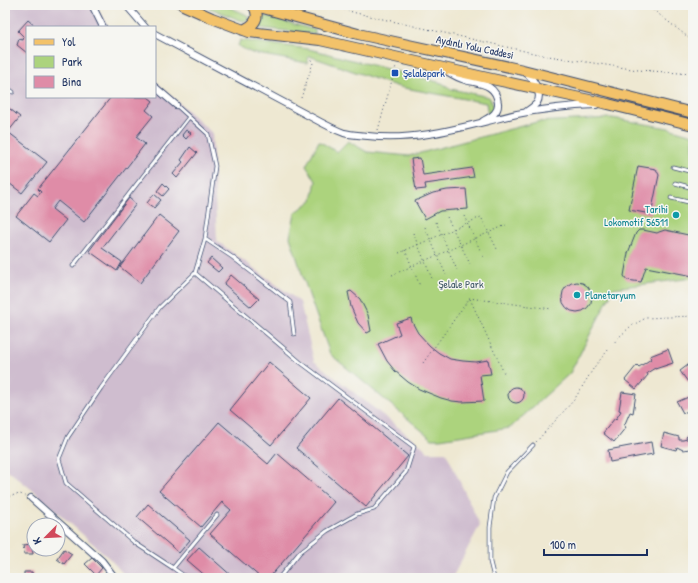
<svg xmlns="http://www.w3.org/2000/svg" width="698" height="583" font-family="'Patrick Hand',sans-serif">
<style>
.industrial{fill:#cfbdcf}
.green{fill:#acd37d;stroke:#64816e}
.building{fill:#df8ca7}
.lines{fill:none;stroke-linecap:round;stroke-linejoin:round}
.service-casing{stroke:#3b4b6f;stroke-width:4.5}
.minor-casing{stroke:#3b4b6f;stroke-width:8}
.primary-casing{stroke:#3b4b6f;stroke-width:12}
.path{stroke:#3b4b6f;stroke-width:1;stroke-dasharray:1 3;stroke-linecap:butt}
.service{stroke:#fff;stroke-width:3}
.minor{stroke:#fff;stroke-width:6}
.primary{stroke:#f3c26a;stroke-width:10}
.transit-dot{fill:#1a4fb4;stroke:#f6f6f2;stroke-width:1.5}
.culture-dot{fill:#0f9aa8;stroke:#f6f6f2;stroke-width:1.5}
.labels{text-anchor:middle;dominant-baseline:central;stroke-width:3;stroke-linejoin:round;paint-order:stroke}
.street-label{font-size:11px;fill:#1b2f5e;stroke:#f6f6f2}
.transit-label{font-size:11px;fill:#164399;stroke:#f6f6f2;text-anchor:start}
.culture-label{font-size:11px;fill:#0d838f;stroke:#f6f6f2;text-anchor:end}
.park-label{font-size:11px;fill:#3f5866;stroke:#f6f6f2}
</style>
<rect width="100%" height="100%" fill="#f6f6f2"/>
<filter id="ink" filterUnits="userSpaceOnUse"><feTurbulence type="fractalNoise" baseFrequency=".025" numOctaves="2"/><feDisplacementMap in="SourceGraphic" scale="8" xChannelSelector="R" yChannelSelector="G"/><feConvolveMatrix kernelMatrix="1 2 1 2 8 2 1 2 1" color-interpolation-filters="sRGB"/></filter>
<filter id="wash" filterUnits="userSpaceOnUse"><feTurbulence type="fractalNoise" baseFrequency=".012" numOctaves="4" result="noise"/><feDisplacementMap in="SourceGraphic" scale="16" xChannelSelector="R" yChannelSelector="G"/><feGaussianBlur stdDeviation="0.9" result="paint"/><feColorMatrix in="noise" values="0 0 0 0 0 0 0 0 0 0 0 0 0 0 0 0 0 1.4 0 .05"/><feComposite in="paint" operator="in"/></filter>
<g filter="url(#wash)">
<rect width="100%" height="100%" fill="#eee8d2"/>
<!-- industrial -->
<path class="industrial" d="M5,5h87l11,13 5,9h-81v70h128v-16l57,52 5,108 83,61 14,59 108,85 6,6h18l34,73 -28,53h-325l-18,-20 -73,-65 -31,-25z"/>
<!-- green -->
<path class="green" d="M202,5h22l21,9 3,2v4l-5,1 -6,-2z
M261,15l54,15v4l-56,-6c3,-5 4,-8 2,-13z
M240,40l69,9 133,34 9,6 38,8c5,7 5,13 -1,19l-2,-13 -87,-16 -90,-31 -2,7 -55,-10 -14,-7z
M612,118l56,10 25,7v143l-79,10 -44,85 -60,55 -70,11h-8l-102,-85 -22,-62 -18,-55 5,-24 17,-13 4,-19 -10,-15 13,-25 18,11 11,-11 19,11 42,4 128,-34z"/>
<g id="blocks">
<!-- building -->
<path class="building" d="M28,20l8,7h-9v26l-10,-8 2,-6 4,1 1,-3 -6,-6z
M111,97h37l5,4 -7,9 7,6 -17,21 9,7 -61,78 -26,-21 -6,8 14,11 -17,22 -33,-26 18,-23 4,3 3,-4 -3,-3z
M5,105l15,12 -12,15 39,30 -25,31 -17,-13z
M186,130l5,3 -5,6 -4,-4z
M190,147l7,6 -20,25 -4,-4 10,-12 -2,-2z
M420,158l3,17 49,-7 2,9 -49,7 1,5 -10,1 -5,-31z
M638,166l18,3 3,6 -8,39 -22,-4z
M163,183l6,6 -6,7 -6,-5z
M466,189l2,20 -28,2 -15,8 -10,-18 18,-8 14,-3z
M154,194l7,6 -7,8 -7,-5z
M129,198l7,6 -34,44 20,14 -5,9 -28,-20z
M159,215l20,16 -39,52 -20,-16z
M639,230h4l14,3 2,-1 6,-2 28,6v40l-47,-9 -5,15 -14,-2 -3,-4 4,-23 8,-20z
M211,258l11,10 -4,4 -11,-9z
M231,275l28,24 -8,8 -27,-23z
M562 297a15 15 0 1 1 30 0a15 15 0 1 1-30 0Z
M351,291l9,8 8,16 3,16 -4,2 -9,-10 -7,-16 -3,-15z
M411,318l1,4 6,11 12,13 9,7 11,6 13,2 13,1 12,-2 3,14 -11,1 4,26 -22,1 -10,-1 -11,-3 -22,-9 -11,-7 -13,-11 -8,-10 -9,-17 22,-10 -4,-11z
M668,349l5,14 -18,6v-1l-8,5 1,2 -12,14 -11,-9 12,-15 2,2 12,-8 -1,-3z
M269,362l42,36 -40,47 -41,-35z
M692,362l1,16 -5,4 -8,-11z
M508 395a8 8 0 1 1 16 0a8 8 0 1 1-16 0Z
M622,392l14,2 -3,19 -3,-1 -6,14 2,1 -12,15 -11,-9 12,-15 1,1 5,-8 -2,-1z
M693,395v14l-10,4 -6,-11z
M338,398l70,58 -42,51 -70,-59z
M219,422l49,42 9,-11 57,49 -65,76h-8l-51,-44 21,-24 -9,-8 -21,25 -42,-36z
M693,431v14l-3,4 -7,1 -6,-3 -1,3 -15,-4 3,-13 15,4v3h4l4,-1 -1,-2z
M651,442l2,12 -43,8 -2,-12z
M148,504l42,36 -11,13 -42,-36z
M32,544l1,10h-9l-1,-9z
M199,547l35,31h-26l-21,-18z
M64,549l8,5 -8,10 -7,-5z
M92,558l10,10 -6,7 -11,-11z
M24,572h8l1,6h-9z"/>
</g>
</g>
<g filter="url(#ink)">
<use href="#blocks" fill-opacity="0" stroke="#3b4b6f" stroke-width="1"/>
<g class="lines">
<defs>
<path id="service" d="M5,86l8,6
M176,105l32,29 7,32 -10,73 27,18 58,45 4,32
M673,167l20,5
M675,183l18,5
M671,198l22,5
M73,266l116,-149
M195,273l105,89 114,85 -8,25 -32,37 -17,5 -30,17 -27,21 -21,26
M173,568l44,-53
M187,578l-14,-10 -38,-25 -69,-60 -7,-24 9,-22 33,-49 59,-81 35,-34 10,-34
M494,578l-4,-16v-35l4,-29 13,-26 26,-27"/>
<path id="minor" d="M92,5l11,22
M126,5l19,22
M155,34l156,83c11,6 22,12 33,16 8,2 16,2 24,3 52,6 100,-11 149,-22 26,-5 52,-8 79,-9
M448,72c5,3 10,6 17,8 14,4 31,3 33,23 1,10 -8,14 -15,18
M525,72c8,6 18,21 12,31 -3,3 -7,6 -10,8
M155,87l21,18
M31,498l71,63 13,17"/>
<path id="primary" d="M183,5l29,13 37,14 71,8 172,39 116,25 85,21
M252,5l106,29 165,36 170,43
M243,30c12,-5 18,-13 10,-25"/>
</defs>
<!-- service casing -->
<use href="#service" class="service-casing"/>
<!-- minor casing -->
<use href="#minor" class="minor-casing"/>
<!-- primary casing -->
<use href="#primary" class="primary-casing"/>
<!-- path -->
<path class="path" d="M328,5l28,8 186,42 96,15 55,4
M647,5l46,36
M301,98l12,-35 -3,-5
M378,130l18,-64
M464,216l20,42
M447,217l23,47
M436,222l21,48
M425,227l21,48
M413,233l20,48
M405,250l15,36
M399,253l82,-36 17,34
M392,275l114,-50
M469,298l83,11
M470,299l34,74
M423,363l46,-64
M536,442l38,-42 21,-34 23,-28 13,-12 15,-8 47,-2
M5,497l15,-3 6,2"/>
<!-- service -->
<use href="#service" class="service"/>
<!-- minor -->
<use href="#minor" class="minor"/>
<!-- primary -->
<use href="#primary" class="primary"/>
</g>
</g>
<!-- markers -->
<rect class="transit-dot" x="391" y="69" width="8" height="8" rx="2"/>
<g class="culture-dot">
<circle cx="676" cy="215" r="4"/>
<circle cx="577" cy="295" r="4"/>
</g>
<g class="labels">
<!-- street labels -->
<g class="street-label">
<text transform="translate(475 47) rotate(12)">Aydınlı Yolu Caddesi</text>
</g>
<!-- transit labels -->
<g class="transit-label">
<text x="403" y="73">Şelalepark</text>
</g>
<!-- culture labels -->
<g class="culture-label">
<text x="668" y="209">Tarihi<tspan x="668" dy="13">Lokomotif 56511</tspan></text>
<text x="585" y="295" text-anchor="start">Planetaryum</text>
</g>
<!-- park labels -->
<g class="park-label">
<text x="461" y="284">Şelale Park</text>
</g>
</g>
<!-- margin -->
<rect width="698" height="583" fill="none" stroke="#f6f6f2" stroke-width="20"/>
<!-- legend -->
<rect x="26" y="26" width="130" height="72" fill="#f6f6f2" stroke="#9ea6b7"/>
<rect x="34" y="39" width="20" height="6" fill="#f3c26a" stroke="#9ea6b7"/>
<text x="62" y="46" font-size="12" fill="#1b2f5e">Yol</text>
<rect x="34" y="56" width="20" height="12" fill="#acd37d" stroke="#9ea6b7"/>
<text x="62" y="66" font-size="12" fill="#1b2f5e">Park</text>
<rect x="34" y="76" width="20" height="12" fill="#df8ca7" stroke="#9ea6b7"/>
<text x="62" y="86" font-size="12" fill="#1b2f5e">Bina</text>
<!-- north arrow -->
<g transform="translate(46 537) rotate(246)"><circle r="19" fill="#f6f6f2" stroke="#9ea6b7"/>
<path d="M0-3L7 15L0 10L-7 15Z" fill="#d1495b"/>
<text y="-6" font-size="11" font-weight="bold" text-anchor="middle" fill="#1b2f5e">K</text>
</g>
<!-- scale -->
<path d="M544 549v6h103v-6" fill="none" stroke="#1b2f5e" stroke-width="2"/>
<text x="550" y="549" font-size="12" fill="#1b2f5e" stroke="#f6f6f2" stroke-width="3" paint-order="stroke">100 m</text>
</svg>
